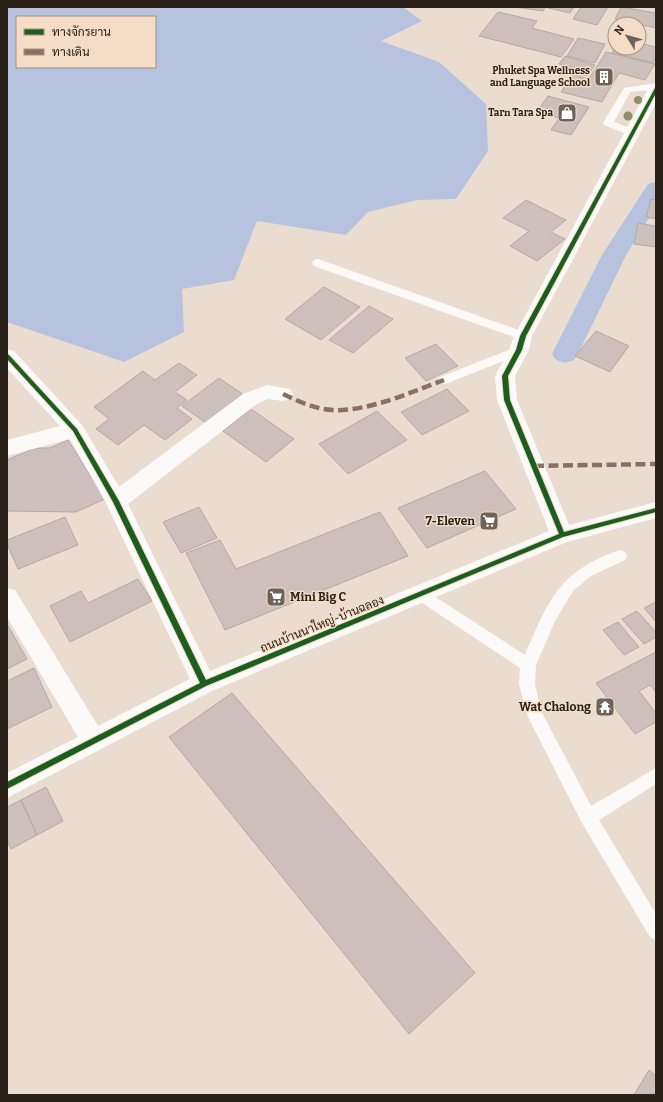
<svg xmlns="http://www.w3.org/2000/svg" width="663" height="1102" font-family="Bitter,Sarabun,serif">
<style>
.water{fill:#b6c2de;fill-rule:evenodd}
.lines{fill:none;stroke-linecap:round;stroke-linejoin:round}
.canal{fill:#b6c2de;fill-rule:evenodd}
.building{fill:#ccbfbc;stroke:#b4a9a5}
.lane{fill:#fcfaf8;fill-rule:evenodd}
.street{fill:#fcfaf8;fill-rule:evenodd}
.quiet{stroke:#8d6e63;stroke-width:4.5;stroke-dasharray:10 4.5;stroke-linecap:butt}
.cycleway-casing{stroke:#f4dcc6;stroke-width:2}
.cycleway{fill:#1b5e20;fill-rule:evenodd}
.tree{fill:#908e69}
.labels{text-anchor:middle;dominant-baseline:central;stroke-width:3;stroke-linejoin:round;paint-order:stroke}
.far-poi-label{font-size:10px;font-weight:bold;fill:#2b221a;stroke:#f4dcc6;text-anchor:end}
.poi-label{font-size:12px;font-weight:bold;fill:#2b221a;stroke:#f4dcc6;text-anchor:end}
.street-label{font-size:12px;fill:#2b221a;stroke:#f4dcc6}
</style>
<rect width="100%" height="100%" fill="#eaddd0"/>
<!-- water -->
<path class="water" d="M7,7h396l19,14 -41,20 58,21 47,42 2,47 -32,48 -39,1 -49,12 -22,23 -89,-14 -23,59 -52,9 2,43 -60,30 -117,-40zM17,17h138v50h-138z"/>
<g class="lines">
<!-- canal -->
<path class="canal" d="M656,182v25l-30,48 -48,99 -4,6 -9,3 -9,-3 -4,-6 50,-99 46,-71z"/>
</g>
<!-- building -->
<path class="building" d="M515,7h30l-2,4z
M549,7h25l-4,6 -22,-5z
M581,7h27l-11,18 -24,-6z
M621,7l35,6v15l-41,-9z
M498,12l39,9 -5,7 42,11 -13,18 -82,-21z
M578,38l27,6 -10,19 -28,-7z
M639,43l17,4v10l-3,6 -41,-10 3,-6 24,1z
M606,52l49,12 -10,16 -26,-7 -17,29 -41,-10 12,-17 16,4z
M565,56l30,9 -8,11 -13,-3 3,-5 -18,-4z
M548,96l41,11 -18,28 -20,-5 8,-12 -22,-6z
M651,199l5,1v19l-10,-2z
M526,200l40,20 -15,12 14,7 -28,22 -27,-15 19,-15 -26,-13z
M638,223l18,3v21l-22,-3z
M324,287l36,20 -39,33 -36,-21z
M369,306l24,13 -40,34 -24,-13z
M596,331l33,15 -19,26 -35,-16z
M436,344l22,22 -32,15 -21,-23z
M179,363l18,12 -22,17 12,8 -10,8 15,11 -27,21 -21,-15 -26,20 -22,-16 13,-10 -15,-12 49,-36 12,9z
M219,378l25,17 -38,28 -24,-17z
M447,389l22,22 -47,24 -21,-23z
M251,409l43,30 -28,23 -43,-31z
M377,411l30,29 -59,34 -29,-30z
M68,440l37,59 -29,13 -69,-1v-51l28,-12h15z
M485,471l31,38 -89,39 -29,-40z
M199,507l18,31 -36,15 -18,-31z
M380,512l28,44 -183,74 -39,-77 34,-13 16,29z
M65,517l13,28 -60,24 -11,-25v-4z
M138,579l14,22 -82,41 -20,-36 31,-15 7,12z
M656,602v20l-12,-14z
M637,611l19,21v5l-12,7 -22,-25z
M618,622l21,25 -15,8 -21,-25z
M7,624l20,35 -20,10z
M656,652v40l-6,-7 -11,6 17,22v9l-21,12 -39,-51z
M34,668l18,39 -45,22v-48z
M232,693l243,280 -66,61 -240,-297z
M46,787l17,34 -26,14 -16,-35z
M21,800l16,35 -26,14 -4,-8v-34z
M649,1070l7,6v19h-22z"/>
<g class="lines">
<!-- lane -->
<path class="lane" d="M656,83v6l-26,3 -16,30 23,9 1,2 -1,2h-8l-25,-10 -1,-2 21,-35z
M318,259l209,74 2,3 -2,3 -4,1 -4,-1 -205,-73 -2,-3 2,-3z
M519,346l4,1 2,3 -2,3 -75,30 -4,1 -4,-1 -2,-3 2,-3z
M620,550l5,2 2,4 -2,4 -34,16 -18,15 -18,30 -19,44 -1,19 6,27 50,95 65,-38v16l-57,36 57,94v26l-6,-3 -68,-114 -54,-106 -9,-33 1,-16 -104,-69 -2,-4 2,-4 5,-2 5,2 99,64c24,-56 34,-84 95,-105z"/>
<!-- street -->
<path class="street" d="M656,84v19l-124,233 -3,14 -14,26 2,24 52,125 87,-23v16l-89,24 -355,149 -205,107v-25l71,-36 -71,-120v-29l8,2 83,136 92,-47 -84,-176 -36,-64 -63,17v-16l53,-14 -53,-58v-19l7,2 68,74 37,62 124,-93 24,-9 23,4 3,5 -3,5 -7,2 -15,-2 -11,5 -129,100 82,167 339,-140 -52,-131 -2,-24 14,-26 5,-14 134,-247 3,-3z"/>
<!-- quiet -->
<path class="quiet" d="M283,394c15,7 32,15 49,16 36,2 79,-18 112,-30
M534,466l122,-2"/>
<defs>
<path id="cycleway" d="M655,88h1v5l-130,243 -4,14 -14,26 2,24 54,132 92,-24v4l-93,25 -357,149 -199,103v-7l193,-99 -87,-181 -40,-71 -66,-72v-5l2,1 68,74 42,72 87,179 353,-146 -55,-134 -2,-24 14,-26 4,-14z"/>
</defs>
<!-- cycleway casing -->
<use href="#cycleway" class="cycleway-casing"/>
<!-- cycleway -->
<use href="#cycleway" class="cycleway"/>
</g>
<!-- trees -->
<g class="tree">
<circle cx="638" cy="100" r="4"/>
<circle cx="628" cy="116" r="4.5"/>
</g>
<!-- icons -->
<defs>
<symbol id="building-square" viewBox="-11 -11 22 22"><rect x="-9" y="-9" width="18" height="18" rx="4" fill="#6e635a" stroke="#f4dcc6"/><path d="M-4-6H4V6H1V3H-1V6H-4ZM-2.5-4.3h1.7v1.8h-1.7ZM.8-4.3h1.7v1.8H.8ZM-2.5-1h1.7V.8h-1.7ZM.8-1h1.7V.8H.8Z" fill="#fff"/></symbol>
<symbol id="shop-square" viewBox="-11 -11 22 22"><rect x="-9" y="-9" width="18" height="18" rx="4" fill="#6e635a" stroke="#f4dcc6"/><path d="M-5-2.5h2.3a2.7 3.5 0 0 1 5.4 0H5L5.5 6h-11ZM-1.5-2.5h3a1.5 2.3 0 0 0-3 0Z" fill="#fff"/></symbol>
<symbol id="supermarket-square" viewBox="-11 -11 22 22"><rect x="-9" y="-9" width="18" height="18" rx="4" fill="#6e635a" stroke="#f4dcc6"/><path d="M-6-5.5h2.5l.6 2H6L4.5 2H-2.5L-4.4-4H-6ZM-1.5 3.2a1.3 1.3 0 1 0 .1 0ZM3 3.2a1.3 1.3 0 1 0 .1 0Z" fill="#fff"/></symbol>
<symbol id="temple-square" viewBox="-11 -11 22 22"><rect x="-9" y="-9" width="18" height="18" rx="4" fill="#6e635a" stroke="#f4dcc6"/><path d="M0-6L5-2H3V0L6.5 2.5H4V6H1.5V3h-3V6H-4V2.5H-6.5L-3 0V-2H-5Z" fill="#fff"/></symbol>
</defs>
<g fill-rule="evenodd">
<use href="#building-square" x="593" y="66" width="22" height="22"/>
<use href="#shop-square" x="556" y="102" width="22" height="22"/>
<use href="#supermarket-square" x="478" y="510" width="22" height="22"/>
<use href="#supermarket-square" x="265" y="586" width="22" height="22"/>
<use href="#temple-square" x="594" y="696" width="22" height="22"/>
</g>
<g class="labels">
<!-- far-poi labels -->
<g class="far-poi-label">
<text x="590" y="71">Phuket Spa Wellness<tspan x="590" dy="12">and Language School</tspan></text>
<text x="553" y="113">Tarn Tara Spa</text>
</g>
<!-- poi labels -->
<g class="poi-label">
<text x="475" y="521">7-Eleven</text>
<text x="290" y="597" text-anchor="start">Mini Big C</text>
<text x="591" y="707">Wat Chalong</text>
</g>
<!-- street labels -->
<g class="street-label">
<text transform="translate(322 624) rotate(-22)">ถนนบ้านนาใหญ่-บ้านฉลอง</text>
</g>
</g>
<!-- border -->
<rect width="663" height="1102" fill="none" stroke="#2b221a" stroke-width="16"/>
<!-- legend -->
<rect x="16" y="16" width="140" height="52" fill="#f4dcc6" stroke="#a49281"/>
<rect x="24" y="29" width="20" height="6" fill="#1b5e20" stroke="#a49281"/>
<text x="52" y="36" font-size="12" fill="#2b221a">ทางจักรยาน</text>
<rect x="24" y="49" width="20" height="6" fill="#8d6e63" stroke="#a49281"/>
<text x="52" y="56" font-size="12" fill="#2b221a">ทางเดิน</text>
<!-- north arrow -->
<g transform="translate(627 36) rotate(307)"><circle r="19" fill="#f4dcc6" stroke="#a49281"/>
<path d="M0-3L7 15L0 10L-7 15Z" fill="#6e635a"/>
<text y="-6" font-size="11" font-weight="bold" text-anchor="middle" fill="#2b221a">N</text>
</g>
</svg>
